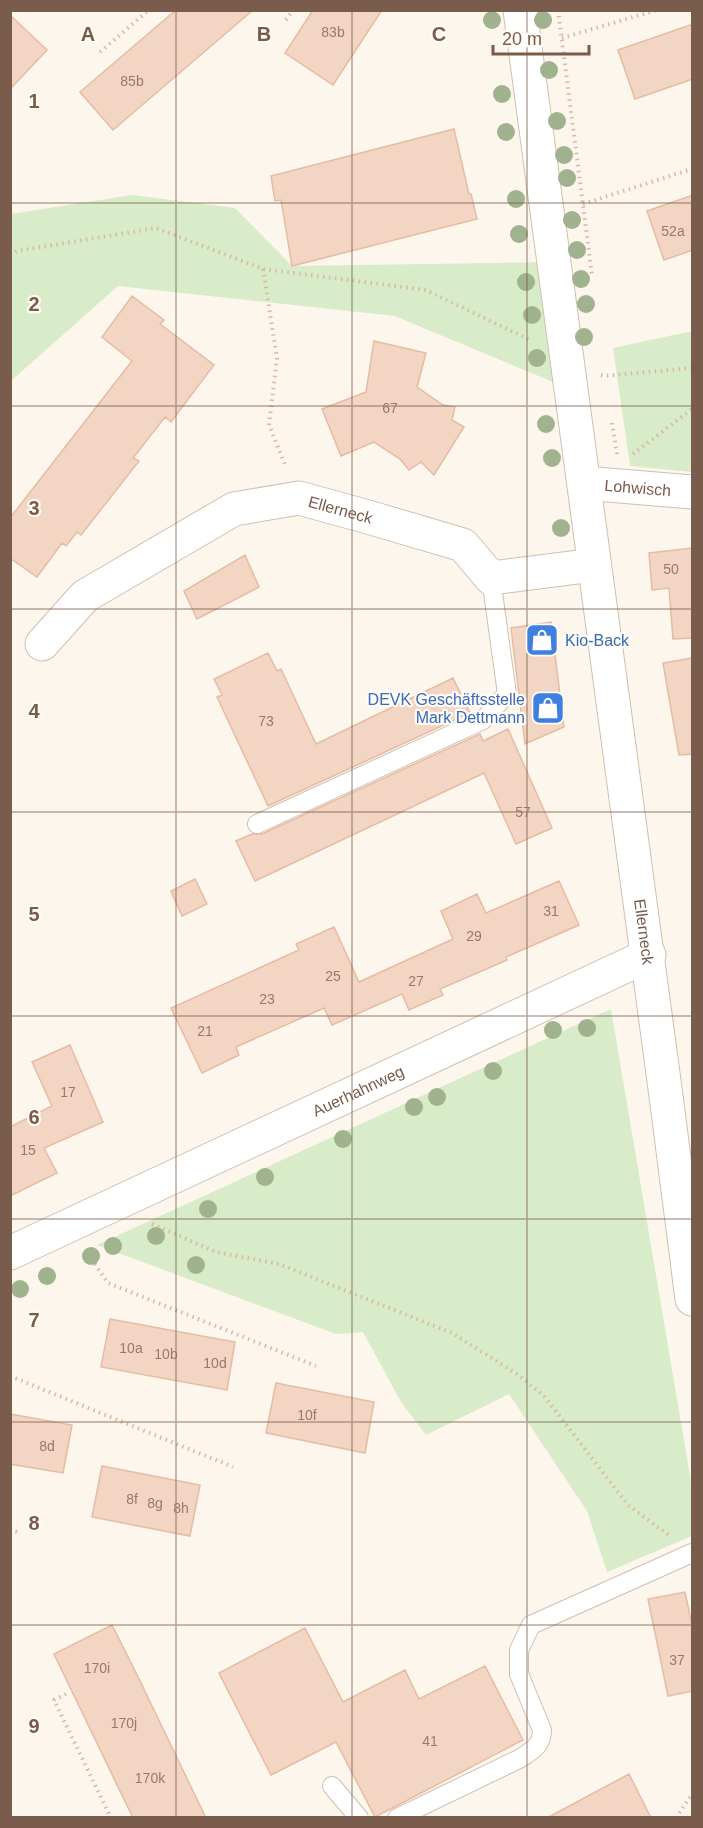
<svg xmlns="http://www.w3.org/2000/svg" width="703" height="1828" font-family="Arial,sans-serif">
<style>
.green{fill:#d8ecc9}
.building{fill:#f3d5c3;stroke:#e6bba3;stroke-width:1.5}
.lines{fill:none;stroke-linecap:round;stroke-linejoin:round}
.lane-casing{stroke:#d1beb0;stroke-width:20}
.street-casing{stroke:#d1beb0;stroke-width:35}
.path{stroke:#d9b8a5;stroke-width:4;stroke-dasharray:1.5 4.5;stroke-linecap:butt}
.lane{stroke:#fff;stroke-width:18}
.street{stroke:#fff;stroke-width:33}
.tree{fill:#a0b28e}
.grid{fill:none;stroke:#7a5c4d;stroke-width:1.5;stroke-opacity:0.55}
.labels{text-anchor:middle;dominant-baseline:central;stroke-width:4.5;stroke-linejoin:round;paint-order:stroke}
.number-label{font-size:14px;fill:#987a6a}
.street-label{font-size:16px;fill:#7a5c4d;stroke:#fffaf3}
.shop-label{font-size:16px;fill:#366cbe;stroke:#fffaf3;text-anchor:start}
.grid-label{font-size:20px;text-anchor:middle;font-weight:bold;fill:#7a5c4d;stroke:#fffaf3;stroke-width:4.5;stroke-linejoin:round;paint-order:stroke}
</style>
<rect width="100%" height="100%" fill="#fdf6ec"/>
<!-- green -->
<path class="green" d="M132,195l103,13 57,58 261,-4 17,127 -175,-73 -277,-30 -107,95v-167z
M692,331v141l-62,-6 -17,-118z
M611,1009l81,479v48l-85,36 -20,-61 -78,-117 -83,41 -25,-33 -38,-70 -27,2 -239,-89z"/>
<!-- building -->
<path class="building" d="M176,10h77l-140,120 -33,-38z
M313,10h69l-49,75 -48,-32z
M10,15l37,35 -37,39z
M693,24v55l-58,20 -17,-49z
M454,129l15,65h2l6,25 -185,47 -11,-66 -6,1 -4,-25z
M693,195v55l-29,10 -17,-49z
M132,296l32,24 -4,4 54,41 -43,57 -6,-5 -32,41 6,3 -58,74 -4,-3 -11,14 -4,-3 -25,34 -27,-19v-40l122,-157 -30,-24z
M374,341l52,12 -9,34 26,18 12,2 -3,13 12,7 -30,48 -13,-13 -12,8 -9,-11 -26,-17 -33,14 -19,-47 44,-17z
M693,548v90l-20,1 -4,-51 -17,2 -3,-37z
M245,555l14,32 -62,32 -13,-28z
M551,622l13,105 -39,17 -14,-116z
M268,653l9,18 4,-2 35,75 137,-66 17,35 -202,93 -51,-109 5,-2 -8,-16z
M693,658v96l-14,1 -16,-92z
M508,729l44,99 -36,16 -32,-71 -229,108 -19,-40 16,-7h10l218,-100 3,7z
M195,879l12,25 -25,12 -11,-25z
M559,881l20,44 -73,32 1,3 -67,29 3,6 -34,15 -7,-16 -70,31 -8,-17 -88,39 3,8 -37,18 -31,-65 128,-58 -3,-6 38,-17 25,55 94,-43 -12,-28 36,-17 9,19z
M70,1045l33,77 -59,26 13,25 -47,23v-69l42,-21 -20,-44z
M110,1319l125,23 -8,48 -126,-23z
M276,1383l98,19 -9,51 -99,-20z
M10,1414l62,11 -9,48 -53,-9z
M102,1466l98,19 -10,51 -98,-19z
M685,1592l8,38v61l-25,5 -20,-97z
M112,1625l28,56 66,137h-73l-79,-164z
M305,1628l38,74 62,-32 14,29 66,-33 38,74 -148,77 -39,-75 -65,33 -52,-102z
M629,1774l22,44h-104z"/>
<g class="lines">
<defs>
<path id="lane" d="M257,824l226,-104 24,-26 -16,-116
M332,1786l27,32
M397,1818l124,-60c12,-8 21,-13 21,-28l-23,-56v-24l12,-25 161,-72"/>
<g id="street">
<path id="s1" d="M520,10c57,430 118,859 172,1289"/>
<path id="s2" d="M584,483l108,9"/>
<path id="s3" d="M42,644l43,-48 149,-87 65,-11 69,19 95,28 28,33 103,-13"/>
<path id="s4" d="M10,1253l639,-298"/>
</g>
</defs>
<!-- lane casing -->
<use href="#lane" class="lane-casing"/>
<!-- street casing -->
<use href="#street" class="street-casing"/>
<!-- path -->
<path class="path" d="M558,10l34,265
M286,20l7,-10
M562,38l95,-28
M100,52l49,-42
M583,204l109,-35
M10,255l7,-4 139,-23 107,41 163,21 106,51
M263,269l14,89 -8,67 17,42
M601,375l4,1 87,-8
M612,423l5,31
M633,454l59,-45
M152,1224l64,28 63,12 173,69 65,41 27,22 84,109 42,31
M88,1254l20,29 208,83
M10,1376l223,91
M10,1529l7,3
M66,1694l-12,6 57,118
M676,1818l16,-24"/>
<!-- lane -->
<use href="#lane" class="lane"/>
<!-- street -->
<use href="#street" class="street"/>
</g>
<!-- trees -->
<g class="tree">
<circle cx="492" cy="20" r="9"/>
<circle cx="543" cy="20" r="9"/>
<circle cx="549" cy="70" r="9"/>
<circle cx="502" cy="94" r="9"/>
<circle cx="557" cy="121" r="9"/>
<circle cx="506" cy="132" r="9"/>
<circle cx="564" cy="155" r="9"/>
<circle cx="567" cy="178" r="9"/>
<circle cx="516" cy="199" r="9"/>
<circle cx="572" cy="220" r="9"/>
<circle cx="519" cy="234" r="9"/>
<circle cx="577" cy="250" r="9"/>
<circle cx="581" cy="279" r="9"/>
<circle cx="526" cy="282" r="9"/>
<circle cx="586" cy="304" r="9"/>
<circle cx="532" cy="315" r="9"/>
<circle cx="584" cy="337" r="9"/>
<circle cx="537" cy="358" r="9"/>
<circle cx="546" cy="424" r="9"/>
<circle cx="552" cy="458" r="9"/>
<circle cx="561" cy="528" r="9"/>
<circle cx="587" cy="1028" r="9"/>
<circle cx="553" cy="1030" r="9"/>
<circle cx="493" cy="1071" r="9"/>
<circle cx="437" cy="1097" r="9"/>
<circle cx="414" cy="1107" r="9"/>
<circle cx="343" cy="1139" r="9"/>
<circle cx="265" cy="1177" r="9"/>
<circle cx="208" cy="1209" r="9"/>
<circle cx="156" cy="1236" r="9"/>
<circle cx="113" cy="1246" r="9"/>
<circle cx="91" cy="1256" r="9"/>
<circle cx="196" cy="1265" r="9"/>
<circle cx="47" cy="1276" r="9"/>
<circle cx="20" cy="1289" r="9"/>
</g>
<!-- grid -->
<path class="grid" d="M176,10v1808M352,10v1808M527,10v1808M10,203h682M10,406h682M10,609h682M10,812h682M10,1016h682M10,1219h682M10,1422h682M10,1625h682"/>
<!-- icons -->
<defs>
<symbol id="shop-square" viewBox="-11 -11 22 22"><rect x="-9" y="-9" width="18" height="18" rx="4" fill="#3f7fe0" stroke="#fffaf3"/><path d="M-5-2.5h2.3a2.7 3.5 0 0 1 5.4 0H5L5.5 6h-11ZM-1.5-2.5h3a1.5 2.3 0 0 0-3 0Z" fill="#fff"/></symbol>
</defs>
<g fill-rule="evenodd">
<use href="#shop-square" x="523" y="621" width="38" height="38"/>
<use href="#shop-square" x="529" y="689" width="38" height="38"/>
</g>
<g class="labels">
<!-- number labels -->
<g class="number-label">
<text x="333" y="32">83b</text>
<text x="132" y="81">85b</text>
<text x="673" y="231">52a</text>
<text x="390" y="408">67</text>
<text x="671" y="569">50</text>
<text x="266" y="721">73</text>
<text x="523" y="812">57</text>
<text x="551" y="911">31</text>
<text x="474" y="936">29</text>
<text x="333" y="976">25</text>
<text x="416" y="981">27</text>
<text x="267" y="999">23</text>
<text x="205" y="1031">21</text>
<text x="68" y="1092">17</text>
<text x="28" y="1150">15</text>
<text x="131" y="1348">10a</text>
<text x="166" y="1354">10b</text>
<text x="215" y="1363">10d</text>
<text x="307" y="1415">10f</text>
<text x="47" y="1446">8d</text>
<text x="132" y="1499">8f</text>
<text x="155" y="1503">8g</text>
<text x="181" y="1508">8h</text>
<text x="677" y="1660">37</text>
<text x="97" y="1668">170i</text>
<text x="124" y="1723">170j</text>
<text x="430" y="1741">41</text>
<text x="150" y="1778">170k</text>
</g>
<!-- street labels -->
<g class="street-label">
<text stroke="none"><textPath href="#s2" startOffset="54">Lohwisch</textPath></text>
<text stroke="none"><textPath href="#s3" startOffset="346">Ellerneck</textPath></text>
<text stroke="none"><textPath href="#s1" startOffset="930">Ellerneck</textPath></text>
<text stroke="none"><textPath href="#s4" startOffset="384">Auerhahnweg</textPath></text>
</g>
<!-- shop labels -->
<g class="shop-label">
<text x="565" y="640">Kio-Back</text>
<text x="525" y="699" text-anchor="end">DEVK Geschäftsstelle<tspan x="525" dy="18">Mark Dettmann</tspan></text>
</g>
</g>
<g class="grid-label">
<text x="88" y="41">A</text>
<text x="264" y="41">B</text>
<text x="439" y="41">C</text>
<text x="34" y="108">1</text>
<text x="34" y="311">2</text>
<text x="34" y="515">3</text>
<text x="34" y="718">4</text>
<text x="34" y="921">5</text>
<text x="34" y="1124">6</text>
<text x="34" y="1327">7</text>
<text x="34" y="1530">8</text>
<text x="34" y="1733">9</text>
</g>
<!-- border -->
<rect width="703" height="1828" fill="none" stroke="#7a5c4d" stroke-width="24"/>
<!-- scale -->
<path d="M493 45v9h96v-9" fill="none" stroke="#7a5c4d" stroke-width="3"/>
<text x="502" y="45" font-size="18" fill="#7a5c4d" stroke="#fffaf3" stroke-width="4.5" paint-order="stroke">20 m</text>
</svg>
